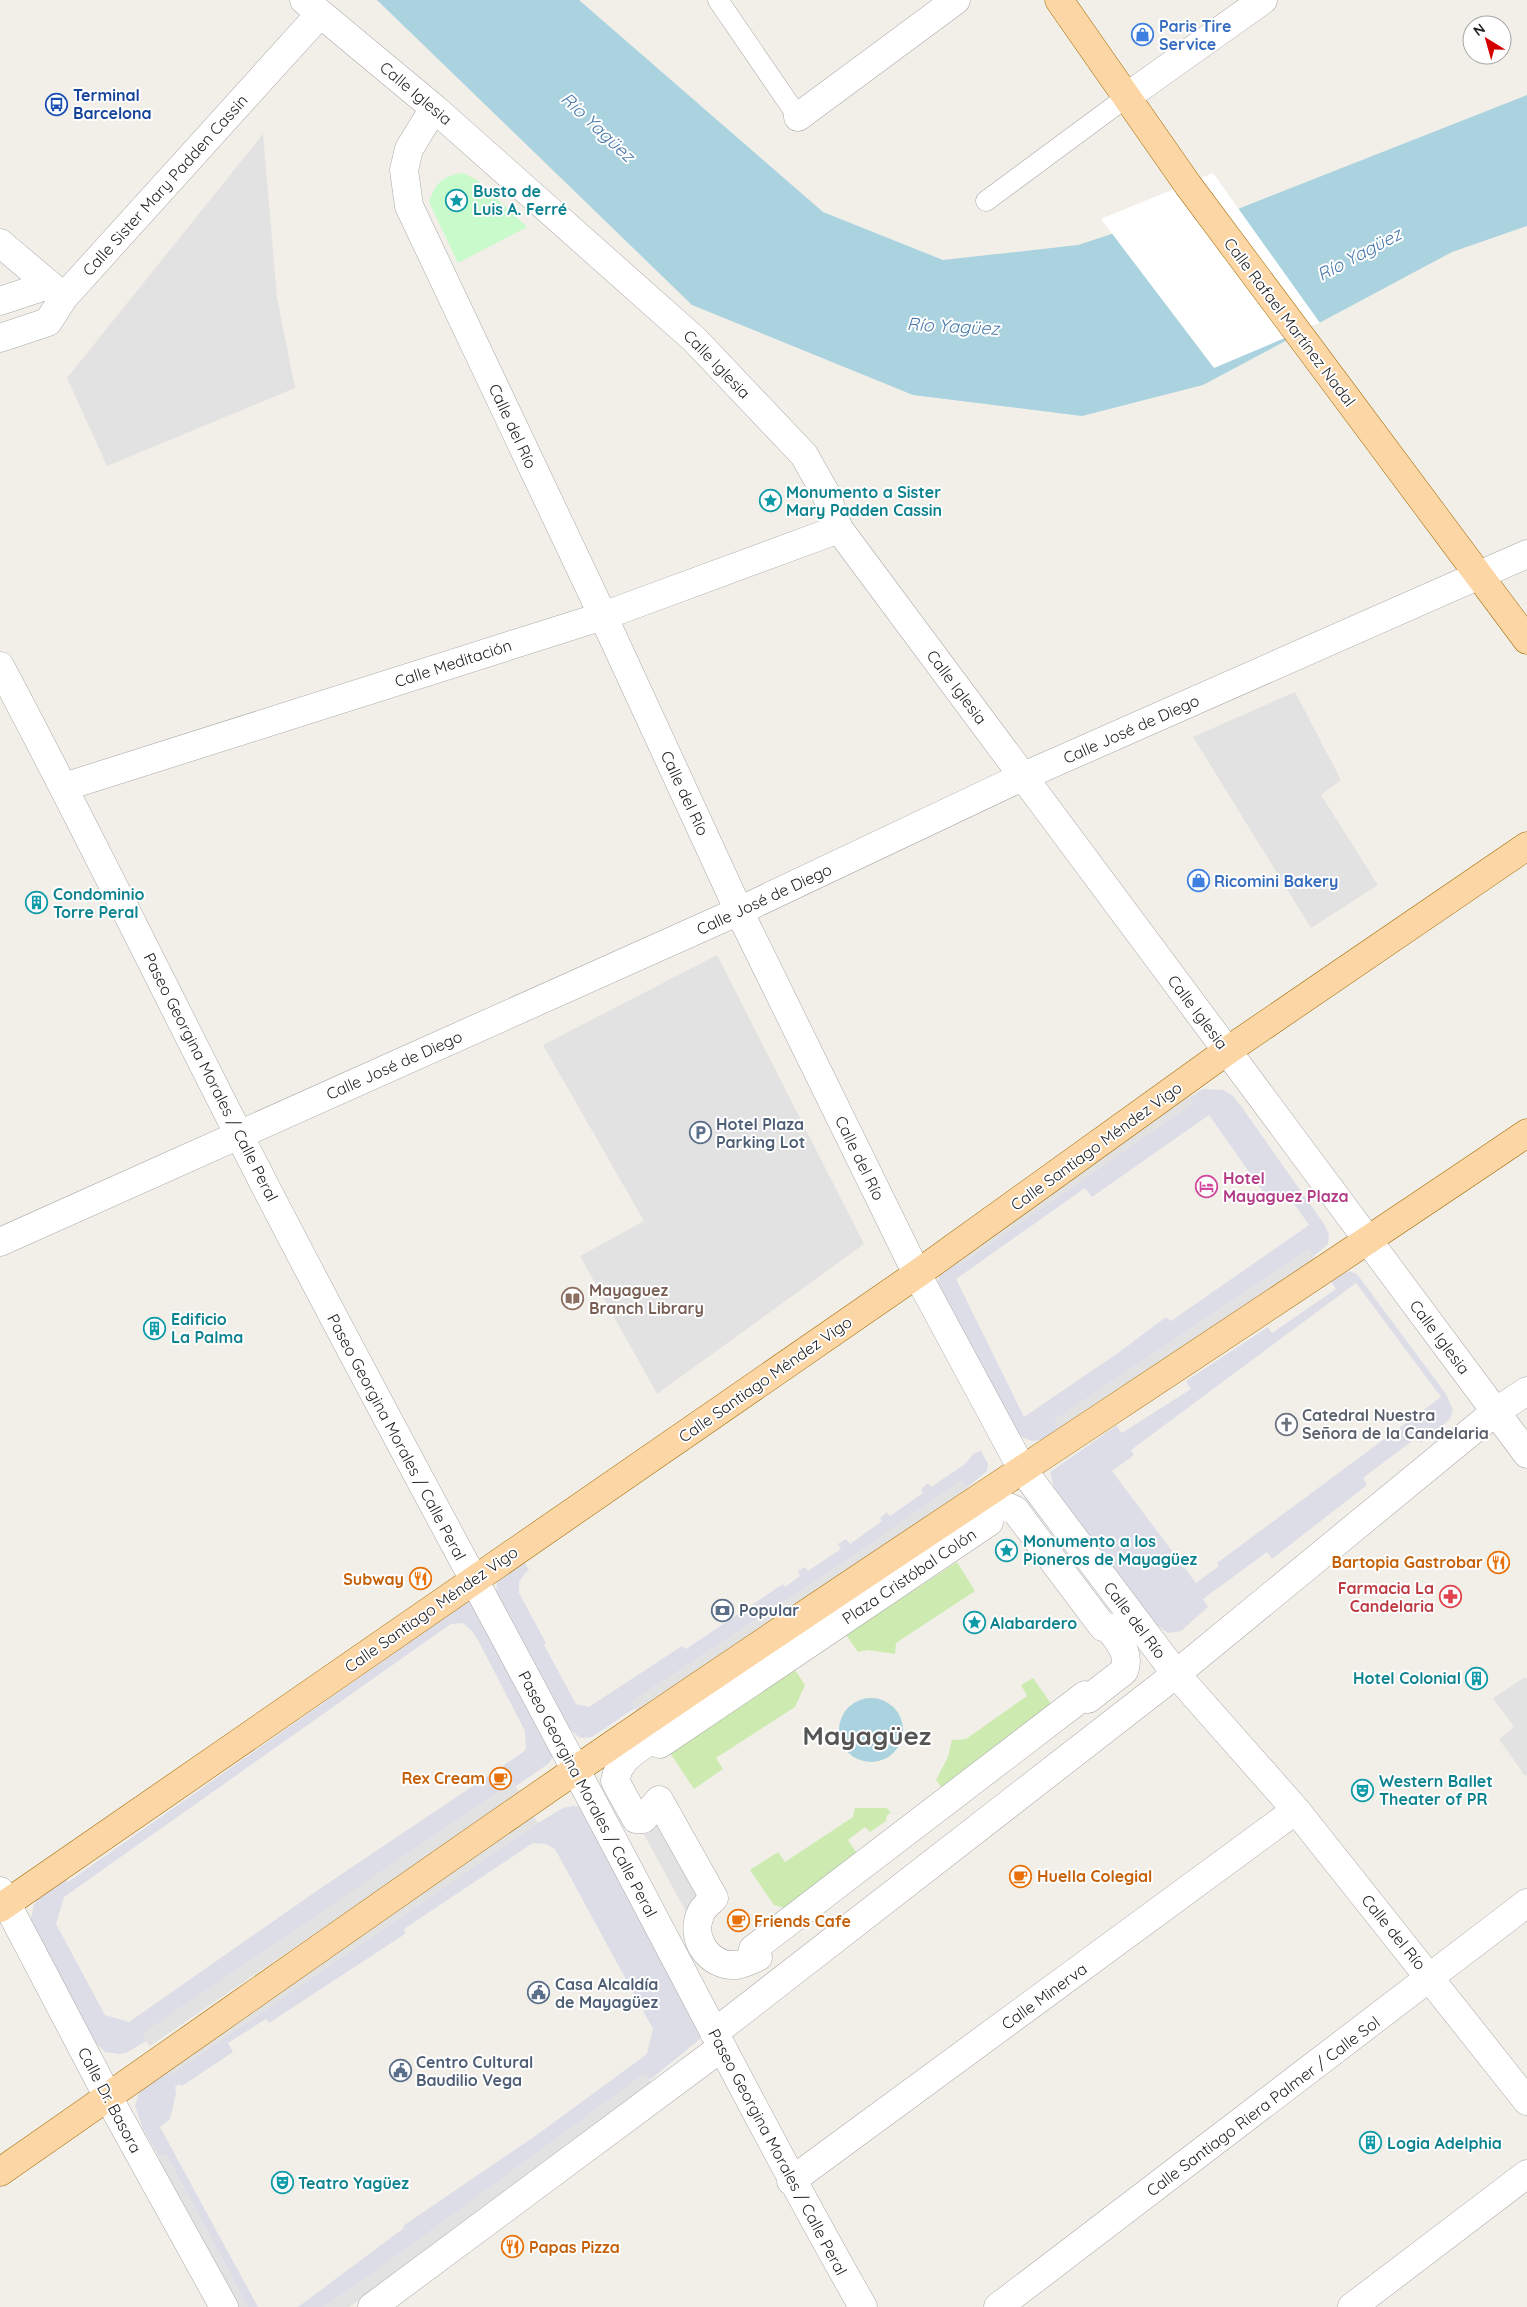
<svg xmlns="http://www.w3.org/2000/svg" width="1527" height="2307" font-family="Quicksand,sans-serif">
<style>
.grass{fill:#cdebb0}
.park{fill:#c8facc}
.parking{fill:#e2e2e2}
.plaza{fill:#dddde8;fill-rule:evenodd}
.water{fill:#aad3df}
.pier{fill:#fff}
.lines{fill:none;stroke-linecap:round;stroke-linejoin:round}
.service-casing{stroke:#a9a9a9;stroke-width:21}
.pedestrian-casing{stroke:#a9a9a9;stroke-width:29}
.minor-casing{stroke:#a9a9a9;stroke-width:29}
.primary-casing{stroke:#a06b00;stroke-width:29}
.service{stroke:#fff;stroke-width:20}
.pedestrian{stroke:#fff;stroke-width:28}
.minor{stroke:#fff;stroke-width:28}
.primary{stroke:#fcd6a4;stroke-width:28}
.labels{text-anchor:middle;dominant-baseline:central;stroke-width:4;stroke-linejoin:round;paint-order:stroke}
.shop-label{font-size:16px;font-weight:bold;fill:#366cbe;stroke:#fff;text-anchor:start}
.street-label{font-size:16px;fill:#222;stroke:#fff}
.transit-label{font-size:16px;font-weight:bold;fill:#164399;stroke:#fff;text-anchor:start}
.culture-label{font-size:16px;font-weight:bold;fill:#0d838f;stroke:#fff;text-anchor:start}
.service-label{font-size:16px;font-weight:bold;fill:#4e5e75;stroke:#fff;text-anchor:start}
.hotel-label{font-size:16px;font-weight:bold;fill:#b23c85;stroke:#fff;text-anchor:start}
.education-label{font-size:16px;font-weight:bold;fill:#785e54;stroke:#fff;text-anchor:start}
.worship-label{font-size:16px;font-weight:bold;fill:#5b616d;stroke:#fff;text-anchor:start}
.food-label{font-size:16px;font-weight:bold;fill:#c56008;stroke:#fff;text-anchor:end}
.health-label{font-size:16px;font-weight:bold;fill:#be3a42;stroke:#fff;text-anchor:end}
.water-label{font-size:18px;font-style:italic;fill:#4a7aab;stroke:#fff}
.town-label{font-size:26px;font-weight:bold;fill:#555;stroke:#fff}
</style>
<rect width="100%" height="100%" fill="#f2efe9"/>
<!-- grass -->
<path class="grass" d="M957,1562l18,29 -79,52 -1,11 -27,-4 -10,2 -12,-17z
M795,1670l10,15 -10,22 -79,51 7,11 -29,20 -24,-36z
M1033,1678l19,27 -109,84 -7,-9 12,-23 4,-17 14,-1 61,-43 -6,-11z
M855,1808h32l4,5 -4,2 -1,6 -16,11 -5,-5 -17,13 10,15 -74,53 -10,-3 -24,-35 28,-18 7,10 68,-45z"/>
<!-- park -->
<path class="park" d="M463,173l14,7 50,47 -69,36 -29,-61c6,-19 14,-26 34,-29z"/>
<!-- parking -->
<path class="parking" d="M263,134l14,164 18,90 -188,78 -40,-88z
M1295,692l46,88 -20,15 57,90 -67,43 -118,-191z
M717,955l147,289 -207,150 -77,-138 64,-35 -101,-176z
M1187,1092l8,11 -237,163 -7,-10z
M1309,1249l8,12 -254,172 -10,-13z
M961,1479l9,15 -331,220 -8,-11 226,-150z
M1525,1677l2,2v95l-2,2 -26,-37 15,-12 -21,-29z
M513,1782l7,11 -370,253 -4,-5 -4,-8z
M659,1800l55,98 -16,36 -59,-109z
M532,1814l6,9 -368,252 -7,-10z
M644,2074l8,9 -158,122 -145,102h-25l82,-58z
M166,2154l82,153h-16l-78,-147z"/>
<!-- plaza -->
<path class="plaza" d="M1203,1089l20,1 9,5 9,11 83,118 5,10 -1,10 -14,12 -5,-7 -255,171 5,8 -17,12 -10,1 -10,-4 -9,-10 -75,-145 1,-8 14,-16 5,8 236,-163 -4,-6zM1209,1115l64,91 15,-11 21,30 -138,96 -5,-4 -48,36 -94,64 -68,-138 129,-91 7,9z
M1349,1271l8,3 89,120 7,16 -3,9 -29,24 -5,-5 -53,40 4,7 -95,74 -5,-7 -64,47 5,8 -27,24 -13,2 -15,-11 -97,-127 -6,-23 66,-46 6,7 69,-44 -5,-8 82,-54 4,6 64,-44 -5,-8zM1356,1283l85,114 -224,166 2,3 -23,17 -84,-112 22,-16 -3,-5z
M981,1451l7,13 -1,7 -20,17 -6,-8 -104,73 -225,149 3,6 -43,29 -12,1 -10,-9 -71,-125 -3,-9 1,-14 27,-20 5,9 -4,3 -6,9v11l27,50 -2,2 32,59 13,3 93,-61 4,3 97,-65 2,3 15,-11 -2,-5 7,-4 3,4 33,-22 -3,-5 8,-5 4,5 32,-23 -2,-3 7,-6 3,4 33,-23 -2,-4 7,-6 3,4 34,-23 8,-10z
M470,1596l86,156 -3,5 -5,7 -32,22 -3,-4 -370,251 3,8 -20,12 -7,1 -14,-2 -12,-12 -63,-117 4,-18 9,-16 20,-14 5,7 368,-258 -5,-8zM463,1623l9,8 6,9 47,91 1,18 -4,4 -204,137 -189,132 -24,-7 -49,-91 8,-27 381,-269 6,-4z
M573,1806l7,1 122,221 -1,10 -51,42 -6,-6 -238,175 -82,58h-26l106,-79 -1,-2 135,-92 109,-80 6,-25 -98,-180 -9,-5 -13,-1 -129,86 1,5 -136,89 -3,-4 -38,24 5,9 -51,34 -3,-2 -4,3 1,7 -6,25 -10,8 98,180h-10l-82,-153 -7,3 -16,-28 -8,-23 5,-16 26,-21 4,6 368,-252 25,-15z"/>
<!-- water -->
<path class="water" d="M377,0h202l244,212 120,48 135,-15 55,-18 87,-11 307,-121v131l-75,26 -249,133 -121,31 -169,-21 -221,-90z
M839 1730a32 32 0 1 1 64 0a32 32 0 1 1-64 0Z"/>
<!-- pier -->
<path class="pier" d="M1213,173l107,150 -106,45 -113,-149z"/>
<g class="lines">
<defs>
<path id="service" d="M718,0l80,117
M986,201l142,-105"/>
<path id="pedestrian" d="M1008,1507l7,3 88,117h5c10,14 23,26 16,44l-36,28 -3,-4 -332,254 5,8c-7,3 -14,7 -22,8 -26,2 -46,-25 -36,-50 2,-7 9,-12 14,-17l-55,-98 -16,19h-7l-21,-38c5,-25 21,-30 40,-44l5,7 329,-222 -4,-5 13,-9z"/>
<path id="minor" d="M304,0l130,108 261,232 109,115 21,37 14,37 688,925
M1128,96l135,-96
M434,108l-25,41 -5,21 5,36 194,410 136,295 178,363 105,195 154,205 120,136 231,291
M798,117l158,-117
M0,243l64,54
M0,301l48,-16
M0,338l48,-16 16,-25 256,-283
M0,666c82,154 158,310 237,465 108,213 224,423 336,634 97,180 189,364 290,542
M64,787l539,-171 236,-87
M0,1242l739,-331 285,-135 503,-222
M0,1891l108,206 116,210
M714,2033l462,-359 319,-262 32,-21
M791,2181l505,-371
M372,2307l350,-260
M998,2307l529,-404
M1352,2307l175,-133"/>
<path id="primary" d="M1059,0l129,185 339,455
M0,1908l917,-634 310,-223 300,-205
M0,2172c216,-150 430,-303 647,-451 292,-199 588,-390 880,-588"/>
</defs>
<!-- service casing -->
<use href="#service" class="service-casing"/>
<!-- pedestrian casing -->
<use href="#pedestrian" class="pedestrian-casing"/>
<!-- minor casing -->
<use href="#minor" class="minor-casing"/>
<!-- primary casing -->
<use href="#primary" class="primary-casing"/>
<!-- service -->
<use href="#service" class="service"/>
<!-- pedestrian -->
<use href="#pedestrian" class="pedestrian"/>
<!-- minor -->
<use href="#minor" class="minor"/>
<!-- primary -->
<use href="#primary" class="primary"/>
</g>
<!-- icons -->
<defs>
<symbol id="shop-ring" viewBox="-11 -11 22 22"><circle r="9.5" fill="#fff" stroke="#3f7fe0" stroke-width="1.5"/><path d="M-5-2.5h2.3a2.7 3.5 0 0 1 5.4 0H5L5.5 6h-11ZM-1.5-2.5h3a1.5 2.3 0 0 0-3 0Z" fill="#3f7fe0"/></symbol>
<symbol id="bus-ring" viewBox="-11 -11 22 22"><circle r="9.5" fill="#fff" stroke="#1a4fb4" stroke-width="1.5"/><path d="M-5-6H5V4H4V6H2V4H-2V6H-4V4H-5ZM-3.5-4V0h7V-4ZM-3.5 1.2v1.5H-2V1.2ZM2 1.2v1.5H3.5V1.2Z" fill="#1a4fb4"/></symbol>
<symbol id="sight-ring" viewBox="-11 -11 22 22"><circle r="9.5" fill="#fff" stroke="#0f9aa8" stroke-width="1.5"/><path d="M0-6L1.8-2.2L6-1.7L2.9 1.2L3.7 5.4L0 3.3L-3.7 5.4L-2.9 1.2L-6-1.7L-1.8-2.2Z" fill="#0f9aa8"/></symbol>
<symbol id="building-ring" viewBox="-11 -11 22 22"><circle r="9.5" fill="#fff" stroke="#0f9aa8" stroke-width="1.5"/><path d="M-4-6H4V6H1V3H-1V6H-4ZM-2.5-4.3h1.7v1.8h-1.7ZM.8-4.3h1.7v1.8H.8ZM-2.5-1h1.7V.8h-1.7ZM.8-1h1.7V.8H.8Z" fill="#0f9aa8"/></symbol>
<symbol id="parking-ring" viewBox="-11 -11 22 22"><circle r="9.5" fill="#fff" stroke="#5c6f8a" stroke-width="1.5"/><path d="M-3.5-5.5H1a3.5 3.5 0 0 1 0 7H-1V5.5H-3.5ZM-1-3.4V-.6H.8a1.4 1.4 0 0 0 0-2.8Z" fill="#5c6f8a"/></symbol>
<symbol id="hotel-ring" viewBox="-11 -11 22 22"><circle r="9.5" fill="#fff" stroke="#d1479c" stroke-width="1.5"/><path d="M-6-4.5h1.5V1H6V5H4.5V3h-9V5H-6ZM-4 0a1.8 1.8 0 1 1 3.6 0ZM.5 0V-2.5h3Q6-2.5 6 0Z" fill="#d1479c"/></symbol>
<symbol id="library-ring" viewBox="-11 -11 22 22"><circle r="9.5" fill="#fff" stroke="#8d6e63" stroke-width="1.5"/><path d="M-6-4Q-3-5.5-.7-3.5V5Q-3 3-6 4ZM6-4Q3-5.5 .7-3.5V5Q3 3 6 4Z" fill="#8d6e63"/></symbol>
<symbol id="church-ring" viewBox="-11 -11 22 22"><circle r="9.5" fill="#fff" stroke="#6b7280" stroke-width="1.5"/><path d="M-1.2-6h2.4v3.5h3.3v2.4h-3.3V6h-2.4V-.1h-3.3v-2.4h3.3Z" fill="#6b7280"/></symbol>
<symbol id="restaurant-ring" viewBox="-11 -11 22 22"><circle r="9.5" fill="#fff" stroke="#e8710a" stroke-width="1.5"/><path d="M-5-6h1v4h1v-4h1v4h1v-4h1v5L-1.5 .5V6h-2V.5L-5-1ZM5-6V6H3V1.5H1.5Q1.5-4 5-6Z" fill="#e8710a"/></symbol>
<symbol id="pharmacy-ring" viewBox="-11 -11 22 22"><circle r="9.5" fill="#fff" stroke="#e0444e" stroke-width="1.5"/><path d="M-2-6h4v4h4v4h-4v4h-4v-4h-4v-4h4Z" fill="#e0444e"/></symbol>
<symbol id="bank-ring" viewBox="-11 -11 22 22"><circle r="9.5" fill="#fff" stroke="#5c6f8a" stroke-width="1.5"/><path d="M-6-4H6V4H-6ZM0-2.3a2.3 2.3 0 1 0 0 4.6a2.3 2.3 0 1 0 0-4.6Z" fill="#5c6f8a"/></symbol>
<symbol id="cafe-ring" viewBox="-11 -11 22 22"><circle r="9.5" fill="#fff" stroke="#e8710a" stroke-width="1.5"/><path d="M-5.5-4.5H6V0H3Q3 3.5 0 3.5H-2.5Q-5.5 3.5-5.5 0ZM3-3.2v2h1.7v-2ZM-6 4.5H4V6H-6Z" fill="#e8710a"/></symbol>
<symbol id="theatre-ring" viewBox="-11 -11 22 22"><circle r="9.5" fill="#fff" stroke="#0f9aa8" stroke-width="1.5"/><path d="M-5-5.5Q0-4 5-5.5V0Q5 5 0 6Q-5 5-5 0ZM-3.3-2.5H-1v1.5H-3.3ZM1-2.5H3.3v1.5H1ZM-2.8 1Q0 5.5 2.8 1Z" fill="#0f9aa8"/></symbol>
<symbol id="civic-ring" viewBox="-11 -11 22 22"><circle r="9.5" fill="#fff" stroke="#5c6f8a" stroke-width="1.5"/><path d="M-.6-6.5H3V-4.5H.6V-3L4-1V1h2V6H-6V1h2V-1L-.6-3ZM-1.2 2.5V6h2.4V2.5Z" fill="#5c6f8a"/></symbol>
</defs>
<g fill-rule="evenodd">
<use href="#shop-ring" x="1130" y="22" width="25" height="25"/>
<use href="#bus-ring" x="44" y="92" width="25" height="25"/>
<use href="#sight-ring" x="444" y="188" width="25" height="25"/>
<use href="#sight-ring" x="758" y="488" width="25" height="25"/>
<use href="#shop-ring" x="1186" y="868" width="25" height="25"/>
<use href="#building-ring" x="24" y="890" width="25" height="25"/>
<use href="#parking-ring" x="688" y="1120" width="25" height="25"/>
<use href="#hotel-ring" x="1194" y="1174" width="25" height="25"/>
<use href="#library-ring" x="560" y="1286" width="25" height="25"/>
<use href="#building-ring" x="142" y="1316" width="25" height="25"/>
<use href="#church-ring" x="1274" y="1412" width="25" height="25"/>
<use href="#sight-ring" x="994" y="1538" width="25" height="25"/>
<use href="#restaurant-ring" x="1486" y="1550" width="25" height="25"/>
<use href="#restaurant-ring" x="408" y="1566" width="25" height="25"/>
<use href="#pharmacy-ring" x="1438" y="1584" width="25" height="25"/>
<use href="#bank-ring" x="710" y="1598" width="25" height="25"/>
<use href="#sight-ring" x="962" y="1610" width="25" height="25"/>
<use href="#building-ring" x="1464" y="1666" width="25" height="25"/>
<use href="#cafe-ring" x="488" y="1766" width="25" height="25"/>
<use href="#theatre-ring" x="1350" y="1778" width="25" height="25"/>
<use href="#cafe-ring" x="1008" y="1864" width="25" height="25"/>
<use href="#cafe-ring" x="726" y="1908" width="25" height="25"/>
<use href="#civic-ring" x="526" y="1980" width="25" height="25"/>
<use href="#civic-ring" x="388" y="2058" width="25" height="25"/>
<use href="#building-ring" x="1358" y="2130" width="25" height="25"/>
<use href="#theatre-ring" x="270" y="2170" width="25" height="25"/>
<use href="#restaurant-ring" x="500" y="2234" width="25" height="25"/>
</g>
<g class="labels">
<!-- shop labels -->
<g class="shop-label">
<text x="1159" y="26">Paris Tire<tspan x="1159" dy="18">Service</tspan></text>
<text x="1214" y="881">Ricomini Bakery</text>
</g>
<!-- street labels -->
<g class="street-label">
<text transform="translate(416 93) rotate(40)">Calle Iglesia</text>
<text transform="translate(165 185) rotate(-48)">Calle Sister Mary Padden Cassin</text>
<text transform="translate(1290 322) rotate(53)">Calle Rafael Martínez Nadal</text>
<text transform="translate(717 364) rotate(46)">Calle Iglesia</text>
<text transform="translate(513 426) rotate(65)">Calle del Río</text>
<text transform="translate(453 663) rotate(-18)">Calle Meditación</text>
<text transform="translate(957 687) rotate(53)">Calle Iglesia</text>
<text transform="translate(1131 729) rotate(-24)">Calle José de Diego</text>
<text transform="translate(685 793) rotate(65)">Calle del Río</text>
<text transform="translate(764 899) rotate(-25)">Calle José de Diego</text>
<text transform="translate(1198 1012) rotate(53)">Calle Iglesia</text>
<text transform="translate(394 1065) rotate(-24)">Calle José de Diego</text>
<text transform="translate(211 1077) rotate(63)">Paseo Georgina Morales / Calle Peral</text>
<text transform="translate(1096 1146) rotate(-36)">Calle Santiago Méndez Vigo</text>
<text transform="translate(860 1158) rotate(64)">Calle del Río</text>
<text transform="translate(1440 1337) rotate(53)">Calle Iglesia</text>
<text transform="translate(765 1379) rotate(-35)">Calle Santiago Méndez Vigo</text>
<text transform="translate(397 1437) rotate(62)">Paseo Georgina Morales / Calle Peral</text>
<text transform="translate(909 1576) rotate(-34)">Plaza Cristóbal Colón</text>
<text transform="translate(431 1609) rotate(-35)">Calle Santiago Méndez Vigo</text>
<text transform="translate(1135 1620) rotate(53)">Calle del Río</text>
<text transform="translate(588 1794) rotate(62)">Paseo Georgina Morales / Calle Peral</text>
<text transform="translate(1394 1932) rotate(51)">Calle del Río</text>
<text transform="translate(1044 1996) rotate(-36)">Calle Minerva</text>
<text transform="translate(110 2100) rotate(62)">Calle Dr. Basora</text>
<text transform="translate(1263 2106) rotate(-37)">Calle Santiago Riera Palmer / Calle Sol</text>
<text transform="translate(778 2152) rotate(62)">Paseo Georgina Morales / Calle Peral</text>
</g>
<!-- transit labels -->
<g class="transit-label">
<text x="73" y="95">Terminal<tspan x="73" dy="18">Barcelona</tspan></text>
</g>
<!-- culture labels -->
<g class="culture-label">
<text x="473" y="191">Busto de<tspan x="473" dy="18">Luis A. Ferré</tspan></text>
<text x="786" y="492">Monumento a Sister<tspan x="786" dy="18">Mary Padden Cassin</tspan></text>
<text x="53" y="894">Condominio<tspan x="53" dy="18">Torre Peral</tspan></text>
<text x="171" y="1319">Edificio<tspan x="171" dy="18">La Palma</tspan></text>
<text x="1023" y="1541">Monumento a los<tspan x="1023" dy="18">Pioneros de Mayagüez</tspan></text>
<text x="990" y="1623">Alabardero</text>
<text x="1461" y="1678" text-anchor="end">Hotel Colonial</text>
<text x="1379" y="1781">Western Ballet<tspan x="1379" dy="18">Theater of PR</tspan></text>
<text x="1387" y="2143">Logia Adelphia</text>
<text x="298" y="2183">Teatro Yagüez</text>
</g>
<!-- service labels -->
<g class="service-label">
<text x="716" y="1124">Hotel Plaza<tspan x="716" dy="18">Parking Lot</tspan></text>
<text x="739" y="1610">Popular</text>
<text x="555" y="1984">Casa Alcaldía<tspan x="555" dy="18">de Mayagüez</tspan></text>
<text x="416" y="2062">Centro Cultural<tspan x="416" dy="18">Baudilio Vega</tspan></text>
</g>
<!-- hotel labels -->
<g class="hotel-label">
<text x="1223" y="1178">Hotel<tspan x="1223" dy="18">Mayaguez Plaza</tspan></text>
</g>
<!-- education labels -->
<g class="education-label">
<text x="589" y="1290">Mayaguez<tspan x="589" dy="18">Branch Library</tspan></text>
</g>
<!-- worship labels -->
<g class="worship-label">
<text x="1302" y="1415">Catedral Nuestra<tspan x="1302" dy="18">Señora de la Candelaria</tspan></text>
</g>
<!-- food labels -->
<g class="food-label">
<text x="1483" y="1562">Bartopia Gastrobar</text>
<text x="404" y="1579">Subway</text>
<text x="485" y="1778">Rex Cream</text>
<text x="1037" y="1876" text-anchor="start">Huella Colegial</text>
<text x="754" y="1921" text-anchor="start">Friends Cafe</text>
<text x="529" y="2247" text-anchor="start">Papas Pizza</text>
</g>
<!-- health labels -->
<g class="health-label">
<text x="1434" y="1588">Farmacia La<tspan x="1434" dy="18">Candelaria</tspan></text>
</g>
<!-- water labels -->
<g class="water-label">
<text transform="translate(598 127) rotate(43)">Río Yagüez</text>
<text transform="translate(1359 254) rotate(-28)">Río Yagüez</text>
<text transform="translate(953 326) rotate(3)">Río Yagüez</text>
</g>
<!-- town labels -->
<g class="town-label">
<text x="867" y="1735">Mayagüez</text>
</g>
</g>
<!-- north arrow -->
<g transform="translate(1487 40) rotate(323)"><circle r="24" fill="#ffffff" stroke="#a7a7a7"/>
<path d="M0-4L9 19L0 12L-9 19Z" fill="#d40000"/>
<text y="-8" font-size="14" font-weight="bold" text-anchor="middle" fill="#222222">N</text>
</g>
</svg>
